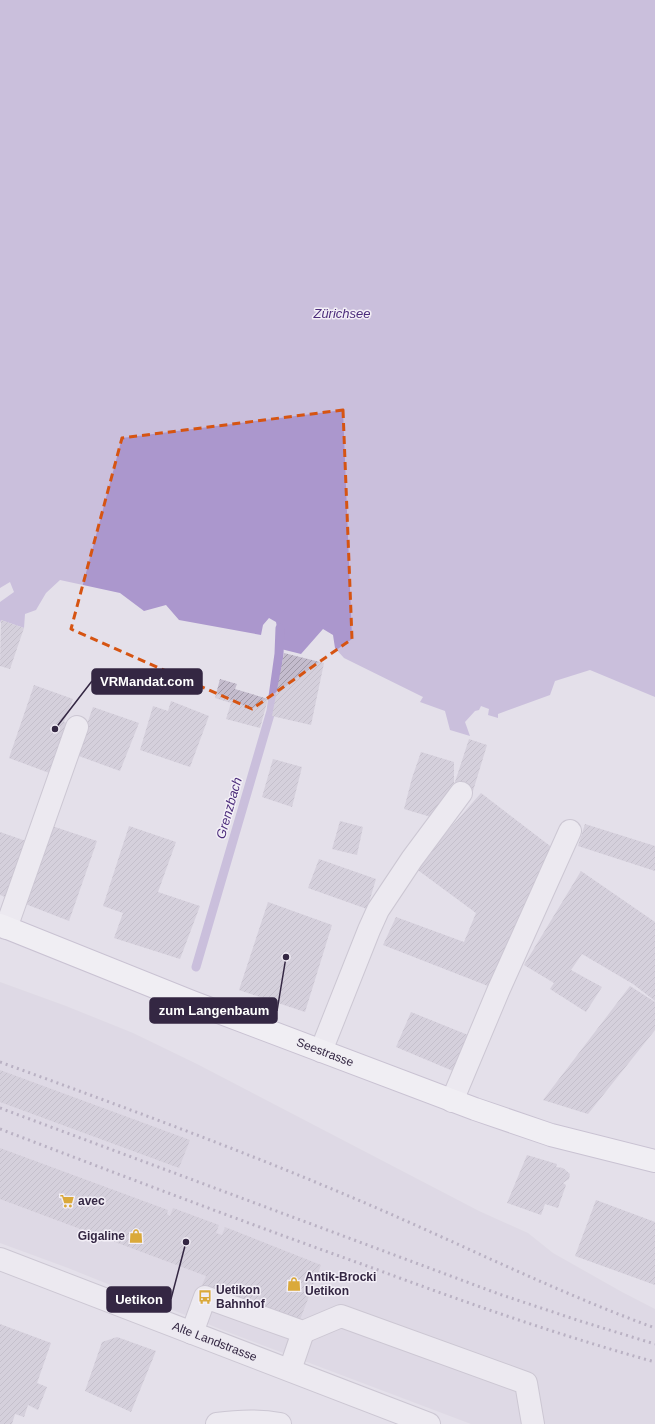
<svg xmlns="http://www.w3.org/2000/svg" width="655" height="1424" font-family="Helvetica,sans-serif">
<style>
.built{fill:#d8d1df}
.water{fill:#ab97cd}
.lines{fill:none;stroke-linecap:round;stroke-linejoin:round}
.stream{stroke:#ab97cd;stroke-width:9}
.building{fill:url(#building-hatch)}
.minor-casing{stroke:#afa8b8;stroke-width:24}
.major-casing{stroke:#a99eb7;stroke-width:24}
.minor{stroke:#f5f3f8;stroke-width:22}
.major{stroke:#fff;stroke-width:22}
.rail{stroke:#857895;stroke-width:3;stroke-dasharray:2 4;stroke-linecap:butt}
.marked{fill:none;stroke:#d65412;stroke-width:3;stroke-dasharray:8 5;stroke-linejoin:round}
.labels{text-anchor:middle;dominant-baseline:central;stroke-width:3;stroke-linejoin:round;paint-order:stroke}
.street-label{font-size:12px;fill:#342743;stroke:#f3eff7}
.poi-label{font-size:12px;font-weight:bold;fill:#342743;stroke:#f3eff7;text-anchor:start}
.water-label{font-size:13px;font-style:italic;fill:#4c2d7b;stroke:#f3eff7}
.leader{fill:none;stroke:#342743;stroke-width:1.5}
.callout-dot{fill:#342743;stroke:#f3eff7;stroke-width:1.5}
.callout{fill:#342743;stroke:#342743;stroke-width:1.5}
.callout-label{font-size:13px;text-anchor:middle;font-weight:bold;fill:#fff}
</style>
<defs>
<pattern id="building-hatch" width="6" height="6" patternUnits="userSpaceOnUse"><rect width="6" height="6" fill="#c4bccd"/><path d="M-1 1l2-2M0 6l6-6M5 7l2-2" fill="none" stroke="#a099a8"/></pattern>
</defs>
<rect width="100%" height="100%" fill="#e4e0ea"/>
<!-- built -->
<path class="built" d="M0,982l66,24 67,27 64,31 282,147 49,22 25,20 69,39 33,17v115h-184l-246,-93 -157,-63 -68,-25z"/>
<!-- water -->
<path class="water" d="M0,0h655v697l-65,-27 -35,11 -5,14 -52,19v4l-10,-3 1,-6 -8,-3 -2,4 -4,1 -10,11 5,14 -20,-6 -5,-19 -25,-9 3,-5 -79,-39 -9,-10 -2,-13 -10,-6 -22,25 -20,-5 -5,-27 -7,-4 -6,7 -2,10 -82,-15 -13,-15 -22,6 -24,-18 -60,-13 -14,13 -10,17 -11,4 -1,14 -23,-8 -1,3v-21l14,-10 -4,-10 -10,6z"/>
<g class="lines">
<!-- stream -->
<path class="stream" d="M196,967l75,-256 8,-57 1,-26"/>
</g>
<!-- building -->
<path class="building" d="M1,620l23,8 -14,41 -10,-3z
M284,653l40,10 -13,62 -39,-9z
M220,679l17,5 -2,5 33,10 -8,29 -34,-9 5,-16 -16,-5z
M34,685l39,14 -9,23 6,2 -18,50 -43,-16z
M171,701l38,15 -19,51 -50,-17 13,-44 15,5z
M93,707l46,16 -19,48 -44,-16z
M469,739l18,6 -14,46 -19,-6z
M421,752l33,10v23l-23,32 -27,-8 8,-31z
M273,759l29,8 -10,40 -30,-10z
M481,793l73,56 -66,137 -105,-41 13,-28 68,25 12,-29 -61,-45z
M340,821l23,6 -6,28 -25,-6z
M585,824l70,22v25l-77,-25z
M52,826l45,15 -28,80 -46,-18z
M129,826l47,16 -18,50 42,14 -20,53 -66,-21 9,-25 -20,-7z
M0,832l26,9 -18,57 -8,-3z
M319,859l57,20 -9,30 -59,-21z
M581,871l74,51v79l-22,-17 -51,-30 -11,16 31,17 -16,25 -36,-23 4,-6 -30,-18z
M268,902l64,23 -27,87 -66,-22z
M630,986l25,16v28l-67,84 -45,-14z
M411,1012l57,23 -15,36 -57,-24z
M0,1070l190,70 -11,28 -179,-66z
M0,1148l168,62 -1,4 3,2 3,-8 46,17 -3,8 6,2 3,-8 96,38 -23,60 -97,-38 5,-11 -206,-77z
M527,1155l30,9 -1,3 7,1 7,6 -1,5 -6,4 3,2 -8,23 -13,-4 -4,11 -34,-12z
M596,1200l59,22v63l-80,-29z
M0,1324l51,19 -14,40 10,4 -9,23 -10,-5 -4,12 -9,-3 -3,10h-12z
M117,1337l39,14 -25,61 -46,-21 17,-49z"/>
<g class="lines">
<defs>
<g id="minor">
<path d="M6,928l71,-201"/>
<path d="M321,1051l48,-121 9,-20 34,-51 49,-66"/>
<path d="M452,1101l47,-112 71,-158"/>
<path id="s1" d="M0,1259l429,165"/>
<path d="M192,1333l13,-36 98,35 38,-16 185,67 7,41"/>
<path d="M290,1370l13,-38"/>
<path d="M217,1424c21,-3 42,-4 63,0"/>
</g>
<g id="major">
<path id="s2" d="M0,925l192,77 283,107 76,26 104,26"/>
</g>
</defs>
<!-- minor casing -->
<use href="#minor" class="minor-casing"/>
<!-- major casing -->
<use href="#major" class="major-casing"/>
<!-- minor -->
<use href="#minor" class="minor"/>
<!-- major -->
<use href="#major" class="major"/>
<!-- rail -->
<path class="rail" d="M0,1062c118,43 236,86 351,135 102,43 200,93 304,131
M0,1108l499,186 81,27 75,23
M0,1129c123,47 246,94 370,138 94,35 188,68 285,95"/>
</g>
<!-- marked area -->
<path d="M0 0H655V1424H0ZM343,410l9,229 -100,70 -181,-80 51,-191z" fill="#e4e0ea" fill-opacity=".55" fill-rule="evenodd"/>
<path class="marked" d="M343,410l9,229 -100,70 -181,-80 51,-191z"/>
<!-- icons -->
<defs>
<symbol id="supermarket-bare" viewBox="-9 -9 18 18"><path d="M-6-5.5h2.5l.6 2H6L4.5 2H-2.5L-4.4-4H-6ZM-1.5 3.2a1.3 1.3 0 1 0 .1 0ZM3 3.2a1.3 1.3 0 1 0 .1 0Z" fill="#daa93a" stroke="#f3eff7" stroke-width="2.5" paint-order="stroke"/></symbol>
<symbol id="shop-bare" viewBox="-9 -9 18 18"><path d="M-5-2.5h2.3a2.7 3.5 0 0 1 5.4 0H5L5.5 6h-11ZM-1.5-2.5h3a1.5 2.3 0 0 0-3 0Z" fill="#daa93a" stroke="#f3eff7" stroke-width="2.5" paint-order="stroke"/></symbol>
<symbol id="bus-bare" viewBox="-9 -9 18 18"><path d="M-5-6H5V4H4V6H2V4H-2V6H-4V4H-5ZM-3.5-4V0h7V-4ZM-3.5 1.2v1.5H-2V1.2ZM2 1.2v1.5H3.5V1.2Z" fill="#daa93a" stroke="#f3eff7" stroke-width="2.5" paint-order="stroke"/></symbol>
</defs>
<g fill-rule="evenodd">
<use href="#supermarket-bare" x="57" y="1191" width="20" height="20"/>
<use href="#shop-bare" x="126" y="1226" width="20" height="20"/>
<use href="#shop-bare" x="284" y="1274" width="20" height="20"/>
<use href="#bus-bare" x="195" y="1287" width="20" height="20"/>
</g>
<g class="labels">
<!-- street labels -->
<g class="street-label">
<text stroke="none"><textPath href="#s2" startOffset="349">Seestrasse</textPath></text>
<text stroke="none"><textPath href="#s1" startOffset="230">Alte Landstrasse</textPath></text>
</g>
<!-- poi labels -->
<g class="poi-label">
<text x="78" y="1201">avec</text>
<text x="125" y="1236" text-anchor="end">Gigaline</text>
<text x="305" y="1277">Antik-Brocki<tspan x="305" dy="14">Uetikon</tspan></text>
<text x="216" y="1290">Uetikon<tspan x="216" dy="14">Bahnhof</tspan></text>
</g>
<!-- water labels -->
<g class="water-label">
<text x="342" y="313">Zürichsee</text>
<text transform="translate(229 808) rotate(-74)">Grenzbach</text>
</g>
</g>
<!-- callouts -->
<path class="leader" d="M55 729L92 681M286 957L277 1011M186 1242L171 1299"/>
<g class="callout-dot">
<circle cx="55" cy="729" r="4"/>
<circle cx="286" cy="957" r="4"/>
<circle cx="186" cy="1242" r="4"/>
</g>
<g class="callout">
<rect x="92" y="669" width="110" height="25" rx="4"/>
<rect x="150" y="998" width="127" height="25" rx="4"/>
<rect x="107" y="1287" width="64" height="25" rx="4"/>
</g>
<g class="callout-label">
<text x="147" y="686">VRMandat.com</text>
<text x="214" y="1015">zum Langenbaum</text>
<text x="139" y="1304">Uetikon</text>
</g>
</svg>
